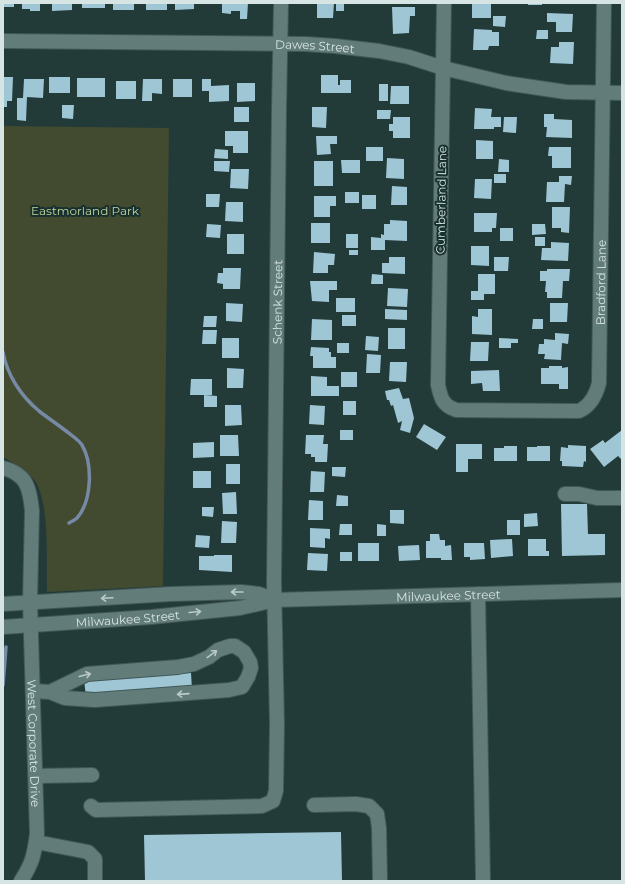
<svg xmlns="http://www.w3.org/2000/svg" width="625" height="884" font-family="Montserrat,sans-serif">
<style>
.green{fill:#424a30}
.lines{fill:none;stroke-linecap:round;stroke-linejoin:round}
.stream{stroke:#7689a5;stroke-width:3.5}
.building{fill:#9ec6d5}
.minor-casing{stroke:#425857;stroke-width:16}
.minor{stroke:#627c7a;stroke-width:14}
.oneway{stroke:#b9cac9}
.labels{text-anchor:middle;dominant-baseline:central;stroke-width:4;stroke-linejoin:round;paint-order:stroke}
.street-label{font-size:12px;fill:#d6e4e3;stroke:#18302f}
.park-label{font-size:12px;fill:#c3d49c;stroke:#18302f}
</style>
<rect width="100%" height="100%" fill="#223b39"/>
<!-- green -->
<path class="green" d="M3,126l166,2 -6,458 -116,6c-1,-31 3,-81 -10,-108 -4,-9 -25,-22 -34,-27z"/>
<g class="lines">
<!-- stream -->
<path class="stream" d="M3,352c4,23 18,44 36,59 9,7 18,13 27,20 5,4 13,9 16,14 11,19 10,56 -5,73 -2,2 -5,3 -8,5
M3,685l3,-38"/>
</g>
<!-- building -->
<path class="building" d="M3,3h11v4h-11z
M22,3h18v8h-10v-2h-8z
M52,3h20v7l-20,1z
M82,3h23v5h-23z
M113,3h21v7h-21z
M146,3h21v7h-21z
M175,3h19v6l-19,1z
M222,3h26l-1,16h-7v-8h-9v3l-9,-1z
M317,3h17l-1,15h-16z
M336,3h8v8h-8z
M472,3h19v15h-19z
M528,3h14v2h-14z
M392,7h23v9h-5l-1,17 -16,1z
M547,13l26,1 -1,18h-16v-10h-9z
M493,16h13l-1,11 -12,-1z
M474,29l18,1v2h7v14h-10l-1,4h-15z
M537,30h11v9h-12z
M559,42h15l-1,22 -23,-1 1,-16h8z
M321,75h17v10h2v-5h11v13h-30z
M3,77h10l-1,24h-5v6h-4z
M49,77h21v16h-21z
M77,78h28v19h-28z
M24,79h20l-1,19 -16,-1 -1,24 -9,-1v-22h6z
M143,79h19v15l-10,-1v8h-10z
M173,79h19v18h-19z
M202,79h9v7l18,-1v16l-20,1v-11h-7z
M116,81h20v18h-20z
M237,83h18v18l-18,1z
M379,84h9v17h-9z
M391,86h18v18h-19z
M62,105h12l-1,14 -11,-1z
M234,107h15v15h-15z
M312,107h15l-1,21 -14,-1z
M475,108l17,1 -1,8h10v10h-7v2h-20z
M377,110h14l-1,9h-13z
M544,114h10v5l18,1v18l-26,-1 1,-10h-3z
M393,117h17v21h-17v-7h-4v-7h4z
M504,117h13l-1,16 -13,-1z
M225,131h23v22h-15v-7h-8z
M316,136h21v8h-7l1,10 -14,1z
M476,140l17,1v18h-17z
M366,147h17v14h-17z
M549,147h22v21h-19v-12h-4z
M215,149l13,1v9l-14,-1z
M387,158l17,1v20l-18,-1z
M499,159l10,1v12h-11z
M341,160h19v13h-18z
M214,161h16l-1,11 -15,-1z
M314,161h19v25h-19z
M231,169h18l-1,20 -18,-1z
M494,174h12v9h-12z
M559,176h13l-1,9 -6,-1 -1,18h-18l1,-20h12z
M475,179h17l-1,20 -17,-1z
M392,186l15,1v18h-16z
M345,192h14v11h-14z
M206,194h14l-1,13h-13z
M362,195h14v14h-14z
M314,196h22v10h-6v11h-16z
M226,202h17v20l-18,-1z
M552,207h18l-1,26 -8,-1v-4h-9z
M474,213h23l-1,15h-4v4h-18z
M390,220l17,1v20l-22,-1v10h-14v-13l10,1v-4l3,1v-11h6z
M311,223h19v20h-19z
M207,224l14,1 -1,13 -14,-1z
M532,224h13l1,10 -14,1z
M500,228h13v13h-13z
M227,234h17v20h-17z
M346,234h12v14h-12z
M535,237h10v9h-10z
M551,242l18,1 -1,18 -27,-1 1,-12h9z
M471,246h18v20l-18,-1z
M349,250h9v5h-9z
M314,252l21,2 -1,11h-6v8h-15z
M389,257h16v17l-23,-1v-10h7z
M494,257h15l-1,14h-14z
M223,268h18l-1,21h-17v-5l-6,-1 1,-10h5z
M547,269h23l-1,12h-6l-1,17h-15v-6h-2l1,-11h-6v-10h7z
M372,274l11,1v9h-12z
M478,274h17v20h-11v6h-13v-9h7z
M310,281h27v9h-8v12l-17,-1z
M388,288l20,1 -1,18 -20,-1z
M336,298h19v14h-19z
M226,303l17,1 -1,18 -16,-1z
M550,303h18l-1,19h-17z
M385,309l22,1v10l-22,-1z
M478,309h14v26l-20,-1v-18l6,1z
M342,315h14v11h-14z
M204,316h13l-1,11h-13z
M312,319l20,1v20h-21z
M533,319h10v10h-11z
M388,328h17v21h-17z
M203,330h14l-1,14h-14z
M555,333l14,1 -1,10 -6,-1 -1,17 -17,-1 1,-5h-7l1,-10h5v-5l11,1z
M366,336l13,1 -1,14 -13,-1z
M222,338h17v20h-17z
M499,338l19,1v4h-7v5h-12z
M471,342h18l-1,19h-18z
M337,343h12v10h-12z
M311,347l18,1v4h2v5h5v11h-23v-12h-3z
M367,354l14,1 -1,18h-14z
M390,362h17l-1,20 -17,-1z
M549,366h13v2l6,-1v22h-9v-5h-18v-16h8z
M227,368l17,1 -1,19h-16z
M499,370l1,21h-17l-1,-8 -11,1v-13z
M341,372h16v15h-16z
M311,376l16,1v9h12v10h-28z
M191,379h21v16h-22z
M399,388l4,11 6,-1 5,20 -4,15 -10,-3 2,-9 -4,2 -5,-18 -2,1 -2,-6h-2l-2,-9z
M204,395l13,1v11h-13z
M343,401h13v14h-13z
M225,405h16l1,20 -17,1z
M310,405l15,1 -1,19 -15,-1z
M424,424l22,13 -9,13 -21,-13z
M340,430h13v10h-13z
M622,430v30l-4,-4 -14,11 -14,-18 13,-9 2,3z
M220,435h18l1,21h-19z
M306,435h18l-1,9h5l-1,18h-12v-5h-4v-3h-6z
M214,442v15l-21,1v-15z
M456,444h26v15h-14v13h-12z
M568,445l18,1v16l-2,-1 -1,6 -21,-1v-5h-2l1,-14 7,1z
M504,446h13v15h-23v-13h10z
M537,446h13v15h-23v-14h10z
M226,464h14v20h-14z
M332,467h14l-1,10 -13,-1z
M193,471h18v17h-18z
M311,471l14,1 -1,20h-14z
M236,492l1,22h-14l-1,-21z
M337,495l11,1v10h-12z
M309,500l14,1v19h-15z
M561,504h26l1,30h17v21l-43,1z
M202,507h12l-1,10 -11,-1z
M390,510h14v14l-14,-1z
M537,513l1,13 -14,1v-13z
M507,520h13v15h-13z
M222,521l15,1 -1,21h-15z
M340,524h12v11h-13z
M377,524l9,1v11h-9z
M310,528l20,1v10l-5,-1v10l-15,-1z
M430,534h9l1,6h5v6l6,-1 1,15h-11v-2h-15v-17h4z
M196,535l14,1 -1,12 -14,-1z
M512,539l1,17 -22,2 -1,-18z
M528,539h18v12h3v5h-21z
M358,543h21v18h-21z
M464,543h20l1,16 -15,1v-3h-6z
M419,545l1,15 -21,1 -1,-15z
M340,552h12v9h-12z
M308,553l20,1 -1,17 -20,-1z
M214,555h18v17l-33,-2v-14h15z
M191,673l1,16 -106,8 -2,-17z
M341,832l1,49h-197l-1,-46z"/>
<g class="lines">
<defs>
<g id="minor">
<path id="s1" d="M444,3l-6,382c3,13 4,20 18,25l123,1c11,-5 17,-16 20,-28l5,-380"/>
<path id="s2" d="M3,41l302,3 30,2 44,5 30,6 34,11 63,15 60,9 56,1"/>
<path id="s3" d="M3,468c24,6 27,21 29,43l-2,91 7,232c-3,21 -4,28 -16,47"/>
<path d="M565,494h14l18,4h25"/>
<path d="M478,594l5,287"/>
<path d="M3,604l168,-10 70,-2 18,2 16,6"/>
<path id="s4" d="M3,627l148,-10 89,-9 35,-8 347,-10"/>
<path d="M33,691l17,1 15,6 30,2 134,-10 13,-3 6,-10 3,-9 -1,-6 -6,-10 -9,-6h-5l-12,4 -9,7 -15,7 -16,3 -91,7 -37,18"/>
<path d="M36,776l56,-1"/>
<path d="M314,805l42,-1 13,2 8,8 2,14 1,53"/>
<path id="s5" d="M91,806l5,4 166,-4 11,-5 3,-10 1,-66 -3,-143 5,-473 2,-106"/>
<path d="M36,842l52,10 7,7v22"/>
</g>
</defs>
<!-- minor casing -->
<use href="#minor" class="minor-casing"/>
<!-- minor -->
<use href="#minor" class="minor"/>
</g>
<!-- one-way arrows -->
<defs><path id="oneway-shaft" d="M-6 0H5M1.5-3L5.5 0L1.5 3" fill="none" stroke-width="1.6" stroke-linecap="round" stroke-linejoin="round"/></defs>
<g class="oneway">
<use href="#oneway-shaft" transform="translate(237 592) rotate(-180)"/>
<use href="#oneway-shaft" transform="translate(107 598) rotate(177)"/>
<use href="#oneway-shaft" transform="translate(195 612) rotate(-5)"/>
<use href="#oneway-shaft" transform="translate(212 654) rotate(-36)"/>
<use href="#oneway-shaft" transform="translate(85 675) rotate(-14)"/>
<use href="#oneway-shaft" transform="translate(183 694) rotate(176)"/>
</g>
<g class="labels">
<!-- street labels -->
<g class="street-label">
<text stroke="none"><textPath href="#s2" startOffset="312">Dawes Street</textPath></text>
<text transform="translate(441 200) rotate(-89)">Cumberland Lane</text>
<text stroke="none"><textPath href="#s1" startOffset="674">Bradford Lane</textPath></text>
<text stroke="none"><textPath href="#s5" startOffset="684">Schenk Street</textPath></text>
<text stroke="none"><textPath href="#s4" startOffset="447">Milwaukee Street</textPath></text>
<text stroke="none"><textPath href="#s4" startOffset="125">Milwaukee Street</textPath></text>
<text stroke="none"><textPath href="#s3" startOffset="289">West Corporate Drive</textPath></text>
</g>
<!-- park labels -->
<g class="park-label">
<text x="85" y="210">Eastmorland Park</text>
</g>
</g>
<!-- border -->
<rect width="625" height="884" fill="none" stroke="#d6e4e3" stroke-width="8"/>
</svg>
